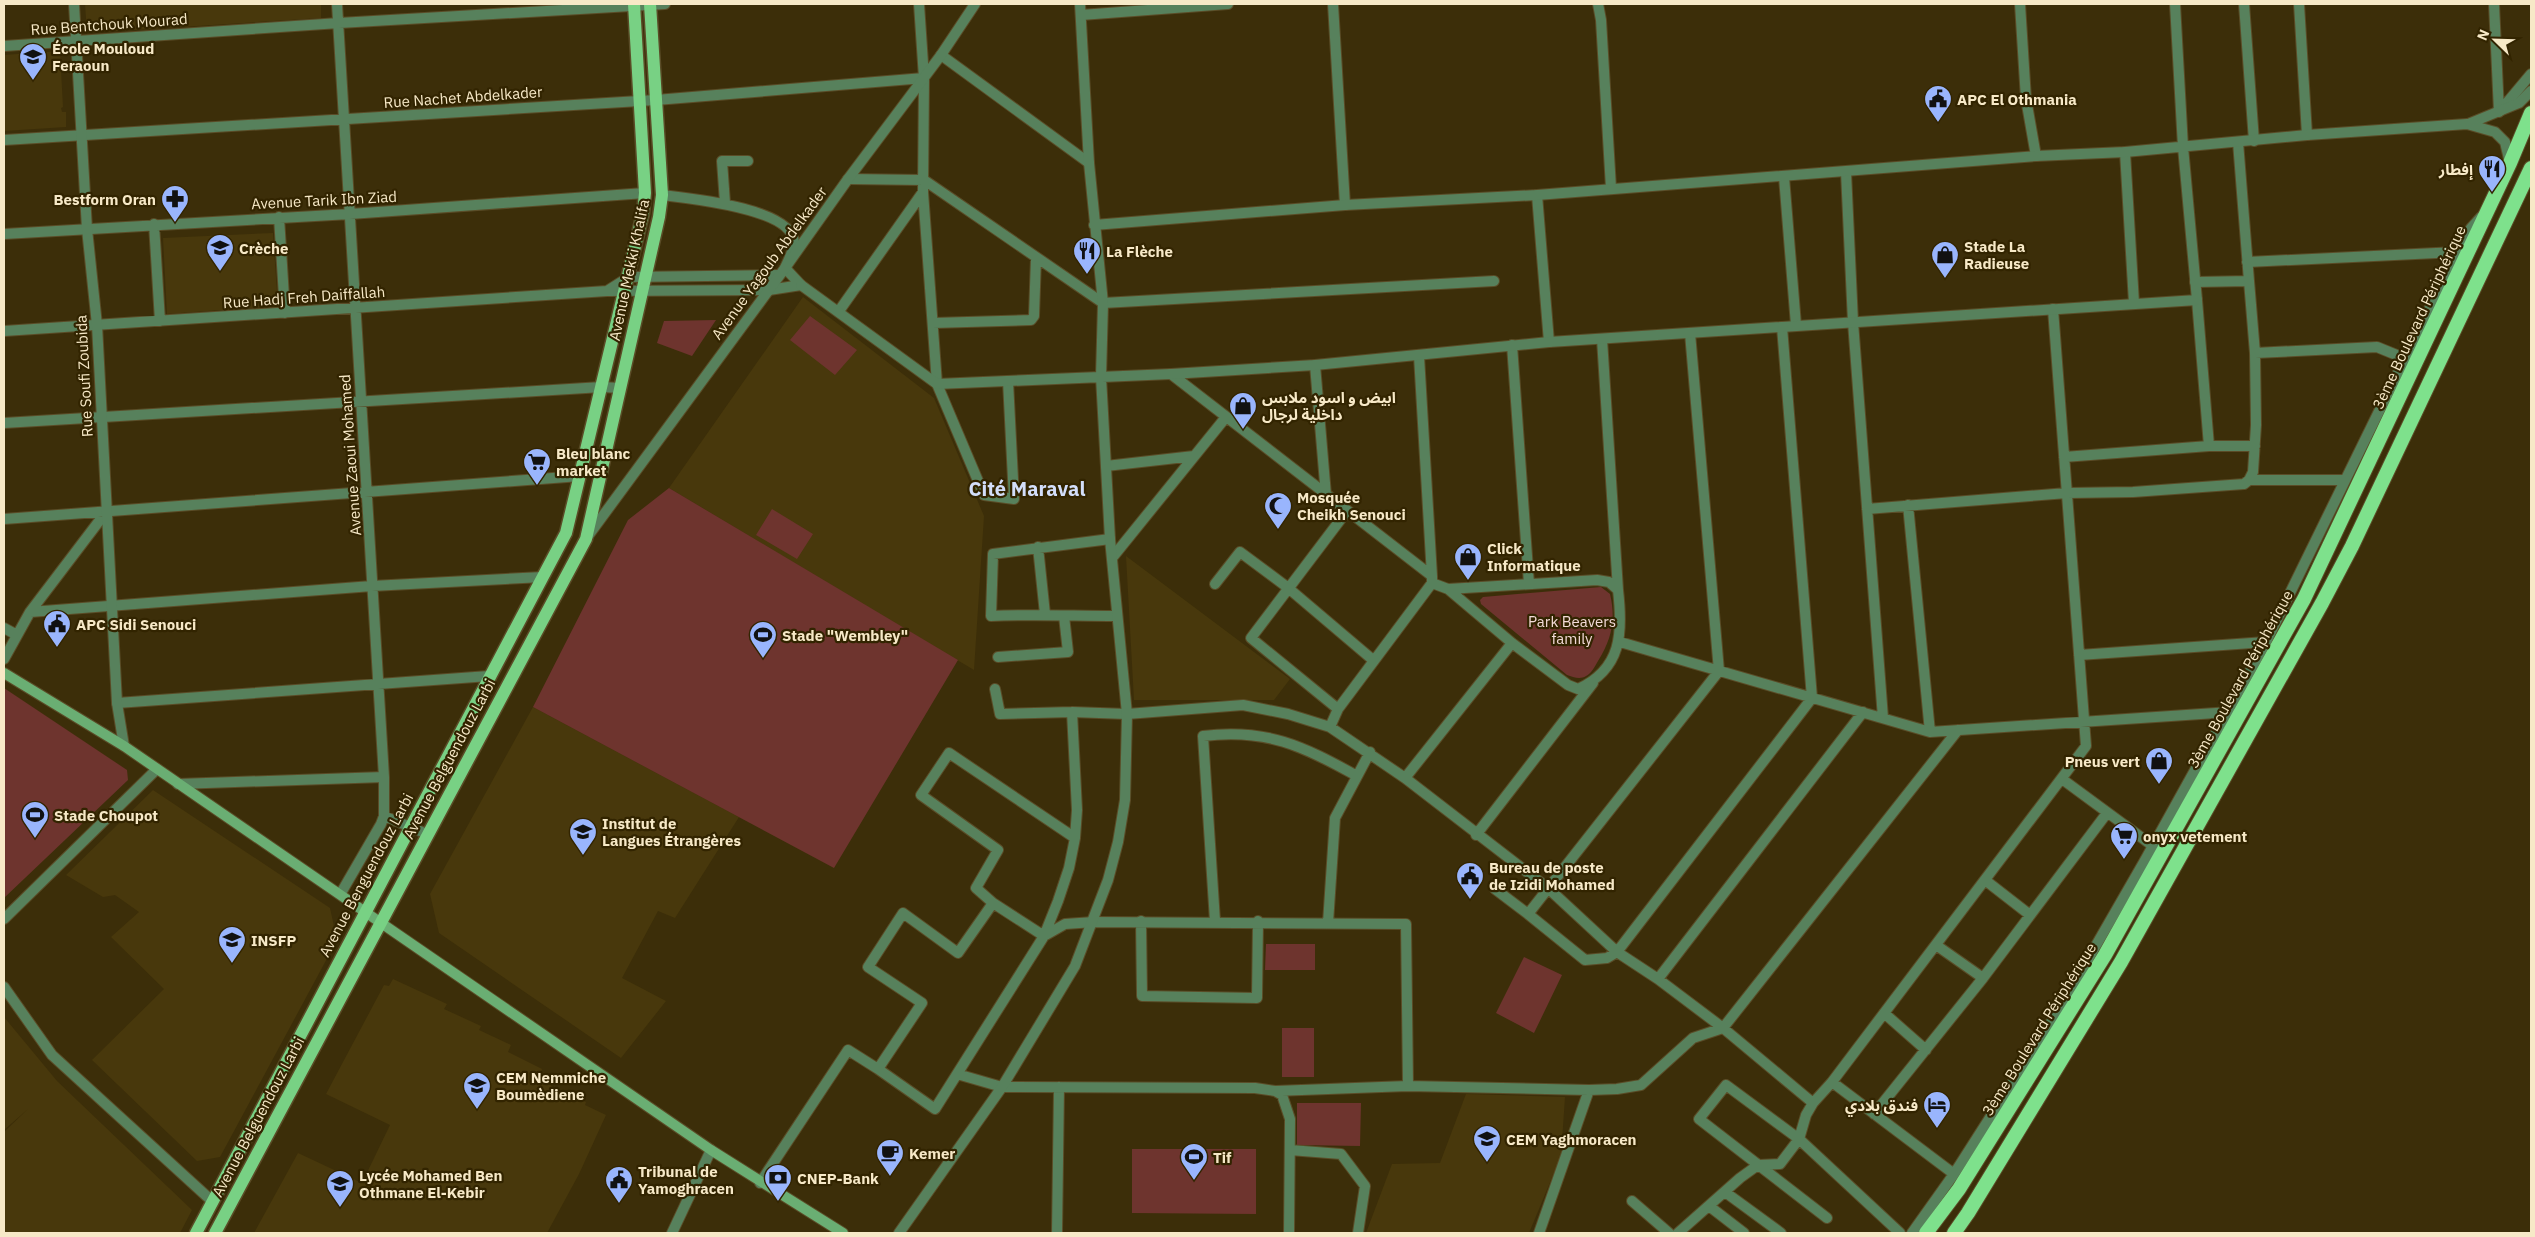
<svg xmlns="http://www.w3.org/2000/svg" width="2535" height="1237" font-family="'IBM Plex Sans','Noto Sans Arabic',sans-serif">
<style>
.built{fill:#48380c}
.green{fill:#6e342e}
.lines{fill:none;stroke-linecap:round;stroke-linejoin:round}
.minor-casing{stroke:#5a4c27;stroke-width:12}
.tertiary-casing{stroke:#5a4c27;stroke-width:12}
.secondary-casing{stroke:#5a4c27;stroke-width:12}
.primary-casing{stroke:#5a4c27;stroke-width:15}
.trunk-casing{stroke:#5a4c27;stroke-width:16}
.minor{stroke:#57815c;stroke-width:10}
.tertiary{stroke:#57815c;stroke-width:10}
.secondary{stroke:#6aae73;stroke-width:10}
.primary{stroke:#78d184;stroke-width:12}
.trunk{stroke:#7ee18c;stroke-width:14}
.labels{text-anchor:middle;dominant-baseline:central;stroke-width:4.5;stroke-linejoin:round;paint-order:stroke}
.street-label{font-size:15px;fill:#f7e9c7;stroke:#322400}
.poi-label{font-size:15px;font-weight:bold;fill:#f7e9c7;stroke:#322400;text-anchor:start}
.park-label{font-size:15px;fill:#f3dbd8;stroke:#322400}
.district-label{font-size:20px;font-weight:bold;fill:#d3defa;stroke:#322400}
</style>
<rect width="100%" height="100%" fill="#3c2e09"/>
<!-- built -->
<path class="built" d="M85,4h236v14l-234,15z
M60,51l3,56 -2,1 1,4h4v15l-62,4v-76z
M273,233l5,73 -111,8 -4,-76z
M803,297l131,101 50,118 -10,154 -305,-182z
M1126,556l164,123 -16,21h-140z
M533,707l206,110 -64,101 -17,-7 -36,67 44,23 -45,57 -182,-125 -9,-39z
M153,790l177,118 7,32 -117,217 -23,4 -105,-101 72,-71 -53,-52 28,-25 -24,-17 -12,2 -37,-22z
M393,979l54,25 -3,5 37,17 -2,4 32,15 -3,7 34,17 -1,3 13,7 -3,7 35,16 -1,3 21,10 -27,59 -32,59h-293l44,-80 64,30 28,-58 -64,-31 58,-109 5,1z
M4,1017l53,64 135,129 -12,23h-176v-101l24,-23 -24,21z
M1466,1094l99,3 -4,59 -32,77h-163l26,-69 48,-1z"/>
<!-- green -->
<path class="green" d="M810,316l47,34 -22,25 -45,-35z
M716,320l-24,36 -35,-13 7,-22z
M669,488l289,172 -124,208 -301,-161 95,-187z
M772,509l41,25 -16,25 -41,-24z
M1601,587l9,7c6,25 2,45 -12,67 -3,5 -7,13 -12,15 -6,4 -13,1 -19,-1l-86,-71 -1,-4 3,-3z
M4,688l123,82 1,10 -124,118z
M1266,944h49v26h-50z
M1524,957l38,18 -28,58 -38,-20z
M1282,1028h32v49h-32z
M1297,1103h64l-1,43 -63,-1z
M1132,1149h124v65l-124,-1z"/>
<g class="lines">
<defs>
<path id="minor" d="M337,4l47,773v39l-3,8 -40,69
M919,4l5,74 -1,114 14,192 47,111 30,4 -6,-118
M1333,4l12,201
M1598,4l3,16 10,168
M2020,4l6,95 10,57
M2244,4l10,137
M2299,4l8,131
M2494,4l5,108
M4,46l335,-23 326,-19
M941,55l148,108
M2500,111l31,-37
M4,140l652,-40 268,-22
M2125,152l9,151
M1846,172l7,150 30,396
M1784,177l12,148
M848,179l76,1 179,123 391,-22
M662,195c24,3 132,13 132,48 0,7 -6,18 -9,25l16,17
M1537,195l12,147
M725,203l-3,-42h26
M279,217l6,96
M154,224l6,97
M4,234l346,-20 295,-21
M2247,262l210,-10
M2195,282l54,-1 -11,-139
M607,291l22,-14 150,-2
M839,311l84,-119
M933,323l98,-3 3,-4 2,-58
M4,331l603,-40 162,-1 32,-5
M1690,333l29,338 -191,243 57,46 22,-2 10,-6 195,-254 -30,-371
M1602,339l16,251
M1512,345l17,239
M2255,353l122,-6 27,11
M1419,356l13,220
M1315,365l11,130
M1171,374l261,202v7l16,6 149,-9 12,2 9,8c5,43 4,79 -40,99l-10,-4 -56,-42 -64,-54
M4,423l598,-36 18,1
M2209,446h46
M2064,457l145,-11 -12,-146
M1106,466l88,-10
M2249,480h96
M1908,505l22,227
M1867,509l200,-16 66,-1 111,-8 5,-4 4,-8 3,-47 -1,-72 -6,-72
M4,519l576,-43
M1110,539l-117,15 -2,62c42,-2 83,0 125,0
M1038,547l7,67
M1112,558l114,-141
M1215,584l25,-32 47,35 86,73
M30,612l342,-26 171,-9
M4,628l13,7
M1620,642l310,90 301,-20
M2079,655l187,-13
M998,657l70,-5 -4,-36
M4,659l26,-47 76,-100
M995,689l5,25 72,-2 55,2 116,-9 45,9 42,13 75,51 144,111 68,63 41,27 65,49 90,75
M117,703l372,-27
M1338,709l-87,-71 96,-127
M1330,727l8,-18 94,-126
M1405,778l107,-135
M2062,779l91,67
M178,784l206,-7
M384,816l43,18
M1476,835l117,-152
M1075,838l-126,-85 -28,42 77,55 -22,38 17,15 51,33 21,-12 29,-2 312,2 2,162
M1985,880l45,35
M1495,889l33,25
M4,919l153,-150
M1141,921l1,75 115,2 1,-77
M1215,921l-12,-185c63,-8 100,10 154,40
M1328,923l7,-105 35,-66
M1936,945l47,33
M1658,979l205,-267
M4,987l48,68 161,147
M1884,1013l42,37
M878,1069l57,40 109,-173 14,-35 11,-33 6,-30 2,-28 -5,-98
M957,1074l45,13 253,1 20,3 7,4 8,24 -1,114
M1832,1082l122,92
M1275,1091l133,-5 181,4 28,-1 24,-4 52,-47 30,-10 235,-298
M1874,1114l109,-136 124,-165
M1290,1150l51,4 24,32 -7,47
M760,1183l88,-133 30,19 44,-66 -54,-36 35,-54 55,40 35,-50
M1725,1192l56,41
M1632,1201l37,32
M1709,1206l35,27
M1827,1218l-128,-99 27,-34 73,54 101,94
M672,1233l39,-83
M1057,1233l2,-146
M1539,1233l50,-143
M1678,1233l62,-55 18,-13 22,-1 19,-25 7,-24 7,-12 19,-21 254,-336 -33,-437
M1912,1233l42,-59 106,-166 84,-146 122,-220 191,-390 14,-24 10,-11"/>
<path id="tertiary" d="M74,4l13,225 10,96 20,378 7,43
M1081,15l147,-11
M2468,124l51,-21 12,-12
M1094,225l251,-20 192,-10 499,-39 89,-4 182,-17 160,-11 28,8 10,10 5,21
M801,285l136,99 234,-10 144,-9 234,-23 648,-42 -14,-153 -8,-143
M588,536l197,-268 63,-89 93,-124 34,-51
M899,1233l103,-146 73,-121 33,-86 10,-38 7,-42 2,-86 -17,-175 -9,-162 2,-74 -14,-140 -9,-159"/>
<path id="secondary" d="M4,673l120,73 587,404 132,83"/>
<path id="primary" d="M196,1233l370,-700 77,-320 2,-20 -11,-189
M215,1233l371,-694 73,-322 3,-22 -12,-191"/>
<path id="trunk" d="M1926,1233l33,-44 146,-234 199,-356 206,-436 21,-50
M1954,1233l14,-20 153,-251 201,-359 30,-57 179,-378"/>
</defs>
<!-- minor casing -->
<use href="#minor" class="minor-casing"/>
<!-- tertiary casing -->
<use href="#tertiary" class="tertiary-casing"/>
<!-- secondary casing -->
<use href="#secondary" class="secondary-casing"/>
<!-- primary casing -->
<use href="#primary" class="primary-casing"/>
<!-- trunk casing -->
<use href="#trunk" class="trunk-casing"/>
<!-- minor -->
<use href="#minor" class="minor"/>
<!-- tertiary -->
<use href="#tertiary" class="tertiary"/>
<!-- secondary -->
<use href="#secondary" class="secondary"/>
<!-- primary -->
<use href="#primary" class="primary"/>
<!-- trunk -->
<use href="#trunk" class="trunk"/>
</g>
<!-- icons -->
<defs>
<symbol id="school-pin" viewBox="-11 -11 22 30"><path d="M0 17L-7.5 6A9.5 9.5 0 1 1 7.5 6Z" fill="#99b5fd" stroke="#322400"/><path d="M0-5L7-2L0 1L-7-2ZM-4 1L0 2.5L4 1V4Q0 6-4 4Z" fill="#111"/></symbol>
<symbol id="civic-pin" viewBox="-11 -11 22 30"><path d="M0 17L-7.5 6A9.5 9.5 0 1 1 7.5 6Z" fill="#99b5fd" stroke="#322400"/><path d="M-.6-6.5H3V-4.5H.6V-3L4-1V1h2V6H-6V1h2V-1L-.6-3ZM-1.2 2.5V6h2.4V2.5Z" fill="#111"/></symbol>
<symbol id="restaurant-pin" viewBox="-11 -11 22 30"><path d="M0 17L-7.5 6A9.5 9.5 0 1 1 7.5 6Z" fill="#99b5fd" stroke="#322400"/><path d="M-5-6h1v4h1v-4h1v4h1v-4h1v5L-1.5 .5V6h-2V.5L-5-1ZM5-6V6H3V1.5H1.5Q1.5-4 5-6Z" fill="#111"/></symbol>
<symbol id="pharmacy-pin" viewBox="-11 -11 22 30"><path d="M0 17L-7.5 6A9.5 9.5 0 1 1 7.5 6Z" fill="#99b5fd" stroke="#322400"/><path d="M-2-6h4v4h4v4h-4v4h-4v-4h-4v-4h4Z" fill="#111"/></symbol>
<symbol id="shop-pin" viewBox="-11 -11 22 30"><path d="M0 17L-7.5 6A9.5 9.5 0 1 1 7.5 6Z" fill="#99b5fd" stroke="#322400"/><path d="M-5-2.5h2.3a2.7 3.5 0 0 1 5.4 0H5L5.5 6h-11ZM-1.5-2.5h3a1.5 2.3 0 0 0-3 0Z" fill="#111"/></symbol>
<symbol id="supermarket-pin" viewBox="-11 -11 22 30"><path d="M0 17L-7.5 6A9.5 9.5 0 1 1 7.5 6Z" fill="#99b5fd" stroke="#322400"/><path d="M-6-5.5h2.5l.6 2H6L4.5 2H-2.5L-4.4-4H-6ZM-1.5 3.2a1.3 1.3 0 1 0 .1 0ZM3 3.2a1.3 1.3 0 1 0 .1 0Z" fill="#111"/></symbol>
<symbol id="mosque-pin" viewBox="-11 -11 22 30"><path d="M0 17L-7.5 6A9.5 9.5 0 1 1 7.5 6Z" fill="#99b5fd" stroke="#322400"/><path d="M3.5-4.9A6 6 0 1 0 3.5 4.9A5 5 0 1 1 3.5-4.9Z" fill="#111"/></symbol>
<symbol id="stadium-pin" viewBox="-11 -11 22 30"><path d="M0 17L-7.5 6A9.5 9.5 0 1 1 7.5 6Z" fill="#99b5fd" stroke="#322400"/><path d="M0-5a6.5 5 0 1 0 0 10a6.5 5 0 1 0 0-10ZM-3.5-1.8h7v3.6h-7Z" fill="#111"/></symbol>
<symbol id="university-pin" viewBox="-11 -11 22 30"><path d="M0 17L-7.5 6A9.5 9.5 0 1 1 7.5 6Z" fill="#99b5fd" stroke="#322400"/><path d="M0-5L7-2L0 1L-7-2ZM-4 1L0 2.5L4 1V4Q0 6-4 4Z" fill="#111"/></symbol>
<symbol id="hotel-pin" viewBox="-11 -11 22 30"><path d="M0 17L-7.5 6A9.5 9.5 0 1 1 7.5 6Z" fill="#99b5fd" stroke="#322400"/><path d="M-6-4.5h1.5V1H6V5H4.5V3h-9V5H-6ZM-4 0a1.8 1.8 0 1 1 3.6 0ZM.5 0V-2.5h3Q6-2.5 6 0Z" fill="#111"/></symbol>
<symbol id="cafe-pin" viewBox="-11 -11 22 30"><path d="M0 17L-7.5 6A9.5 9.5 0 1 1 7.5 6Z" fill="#99b5fd" stroke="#322400"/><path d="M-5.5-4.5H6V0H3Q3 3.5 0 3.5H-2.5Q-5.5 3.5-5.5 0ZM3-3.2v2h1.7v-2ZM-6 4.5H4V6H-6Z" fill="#111"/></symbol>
<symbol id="bank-pin" viewBox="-11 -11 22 30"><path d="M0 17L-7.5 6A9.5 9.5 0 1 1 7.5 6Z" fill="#99b5fd" stroke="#322400"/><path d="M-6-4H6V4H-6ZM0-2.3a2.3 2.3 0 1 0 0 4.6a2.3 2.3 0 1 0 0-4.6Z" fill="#111"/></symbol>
</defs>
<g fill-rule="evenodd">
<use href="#school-pin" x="17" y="41" width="32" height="43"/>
<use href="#civic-pin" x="1922" y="83" width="32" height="43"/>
<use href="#restaurant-pin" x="2476" y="153" width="32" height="43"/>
<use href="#pharmacy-pin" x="159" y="183" width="32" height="43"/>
<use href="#school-pin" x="204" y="232" width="32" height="43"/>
<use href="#restaurant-pin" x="1071" y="235" width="32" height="43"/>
<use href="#shop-pin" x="1929" y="239" width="32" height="43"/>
<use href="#shop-pin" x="1227" y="390" width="32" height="43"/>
<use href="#supermarket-pin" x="521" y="446" width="32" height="43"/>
<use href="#mosque-pin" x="1262" y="490" width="32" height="43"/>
<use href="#shop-pin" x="1452" y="541" width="32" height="43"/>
<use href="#civic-pin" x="41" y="608" width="32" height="43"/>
<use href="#stadium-pin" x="747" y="619" width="32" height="43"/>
<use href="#shop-pin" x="2143" y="745" width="32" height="43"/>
<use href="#stadium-pin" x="19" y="799" width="32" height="43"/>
<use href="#university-pin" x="567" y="816" width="32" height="43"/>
<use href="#supermarket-pin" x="2108" y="820" width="32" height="43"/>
<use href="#civic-pin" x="1454" y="860" width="32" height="43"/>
<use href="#university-pin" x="216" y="924" width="32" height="43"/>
<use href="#school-pin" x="461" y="1070" width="32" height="43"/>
<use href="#hotel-pin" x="1921" y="1089" width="32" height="43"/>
<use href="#school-pin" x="1471" y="1123" width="32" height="43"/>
<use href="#cafe-pin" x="874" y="1137" width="32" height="43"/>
<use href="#stadium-pin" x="1178" y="1141" width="32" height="43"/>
<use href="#bank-pin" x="762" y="1162" width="32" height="43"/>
<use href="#civic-pin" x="603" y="1164" width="32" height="43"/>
<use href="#school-pin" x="324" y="1168" width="32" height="43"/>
</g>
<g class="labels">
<!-- street labels -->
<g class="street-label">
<text transform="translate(109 24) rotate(-4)">Rue Bentchouk Mourad</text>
<text transform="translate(463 97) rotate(-4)">Rue Nachet Abdelkader</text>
<text transform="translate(324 200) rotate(-3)">Avenue Tarik Ibn Ziad</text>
<text transform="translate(769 263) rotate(-54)">Avenue Yagoub Abdelkader</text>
<text transform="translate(629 270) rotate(-78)">Avenue Mekki Khalifa</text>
<text transform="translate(304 297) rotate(-4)">Rue Hadj Freh Daiffallah</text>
<text transform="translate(2419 317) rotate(-65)">3ème Boulevard Périphérique</text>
<text transform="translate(84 376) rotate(-93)">Rue Soufi Zoubida</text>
<text transform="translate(350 455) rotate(-94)">Avenue Zaoui Mohamed</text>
<text transform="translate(2240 679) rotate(-61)">3ème Boulevard Périphérique</text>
<text transform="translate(449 759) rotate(-62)">Avenue Belguendouz Larbi</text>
<text transform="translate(366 875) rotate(-62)">Avenue Benguendouz Larbi</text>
<text transform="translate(2039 1029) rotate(-58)">3ème Boulevard Périphérique</text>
<text transform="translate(258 1117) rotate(-62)">Avenue Belguendouz Larbi</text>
</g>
<!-- poi labels -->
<g class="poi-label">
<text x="52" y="48">École Mouloud<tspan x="52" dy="17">Feraoun</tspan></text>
<text x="1957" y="99">APC El Othmania</text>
<text x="2473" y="169" text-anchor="end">إفطار</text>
<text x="156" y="199" text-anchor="end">Bestform Oran</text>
<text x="1964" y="246">Stade La<tspan x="1964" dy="17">Radieuse</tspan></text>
<text x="239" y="248">Crèche</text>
<text x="1106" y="251">La Flèche</text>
<text x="1262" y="397">ابيض و اسود ملابس<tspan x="1262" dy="17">داخلية لرجال</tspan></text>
<text x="556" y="453">Bleu blanc<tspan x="556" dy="17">market</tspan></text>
<text x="1297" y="497">Mosquée<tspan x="1297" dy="17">Cheikh Senouci</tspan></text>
<text x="1487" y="548">Click<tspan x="1487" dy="17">Informatique</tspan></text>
<text x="76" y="624">APC Sidi Senouci</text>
<text x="782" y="635">Stade "Wembley"</text>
<text x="2140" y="761" text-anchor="end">Pneus vert</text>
<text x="54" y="815">Stade Choupot</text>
<text x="602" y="823">Institut de<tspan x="602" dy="17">Langues Étrangères</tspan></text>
<text x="2143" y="836">onyx vetement</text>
<text x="1489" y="867">Bureau de poste<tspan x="1489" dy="17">de Izidi Mohamed</tspan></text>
<text x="251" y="940">INSFP</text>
<text x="496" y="1077">CEM Nemmiche<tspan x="496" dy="17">Boumèdiene</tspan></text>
<text x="1918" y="1105" text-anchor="end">فندق بلادي</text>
<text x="1506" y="1139">CEM Yaghmoracen</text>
<text x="909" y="1153">Kemer</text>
<text x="1213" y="1157">Tif</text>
<text x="638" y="1171">Tribunal de<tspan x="638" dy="17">Yamoghracen</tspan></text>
<text x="359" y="1175">Lycée Mohamed Ben<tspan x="359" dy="17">Othmane El-Kebir</tspan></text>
<text x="797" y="1178">CNEP-Bank</text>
</g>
<!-- park labels -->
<g class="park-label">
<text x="1572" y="621">Park Beavers<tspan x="1572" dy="17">family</tspan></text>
</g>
<!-- district labels -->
<g class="district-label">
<text x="1027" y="488">Cité Maraval</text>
</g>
</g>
<!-- border -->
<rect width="2535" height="1237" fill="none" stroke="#f7e9c7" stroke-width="10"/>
<!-- north arrow -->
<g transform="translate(2495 40) rotate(293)" stroke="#322400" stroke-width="4" paint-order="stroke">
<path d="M0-4L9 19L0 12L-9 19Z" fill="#f7e9c7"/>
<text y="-8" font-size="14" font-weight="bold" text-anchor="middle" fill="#f7e9c7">N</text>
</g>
</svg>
